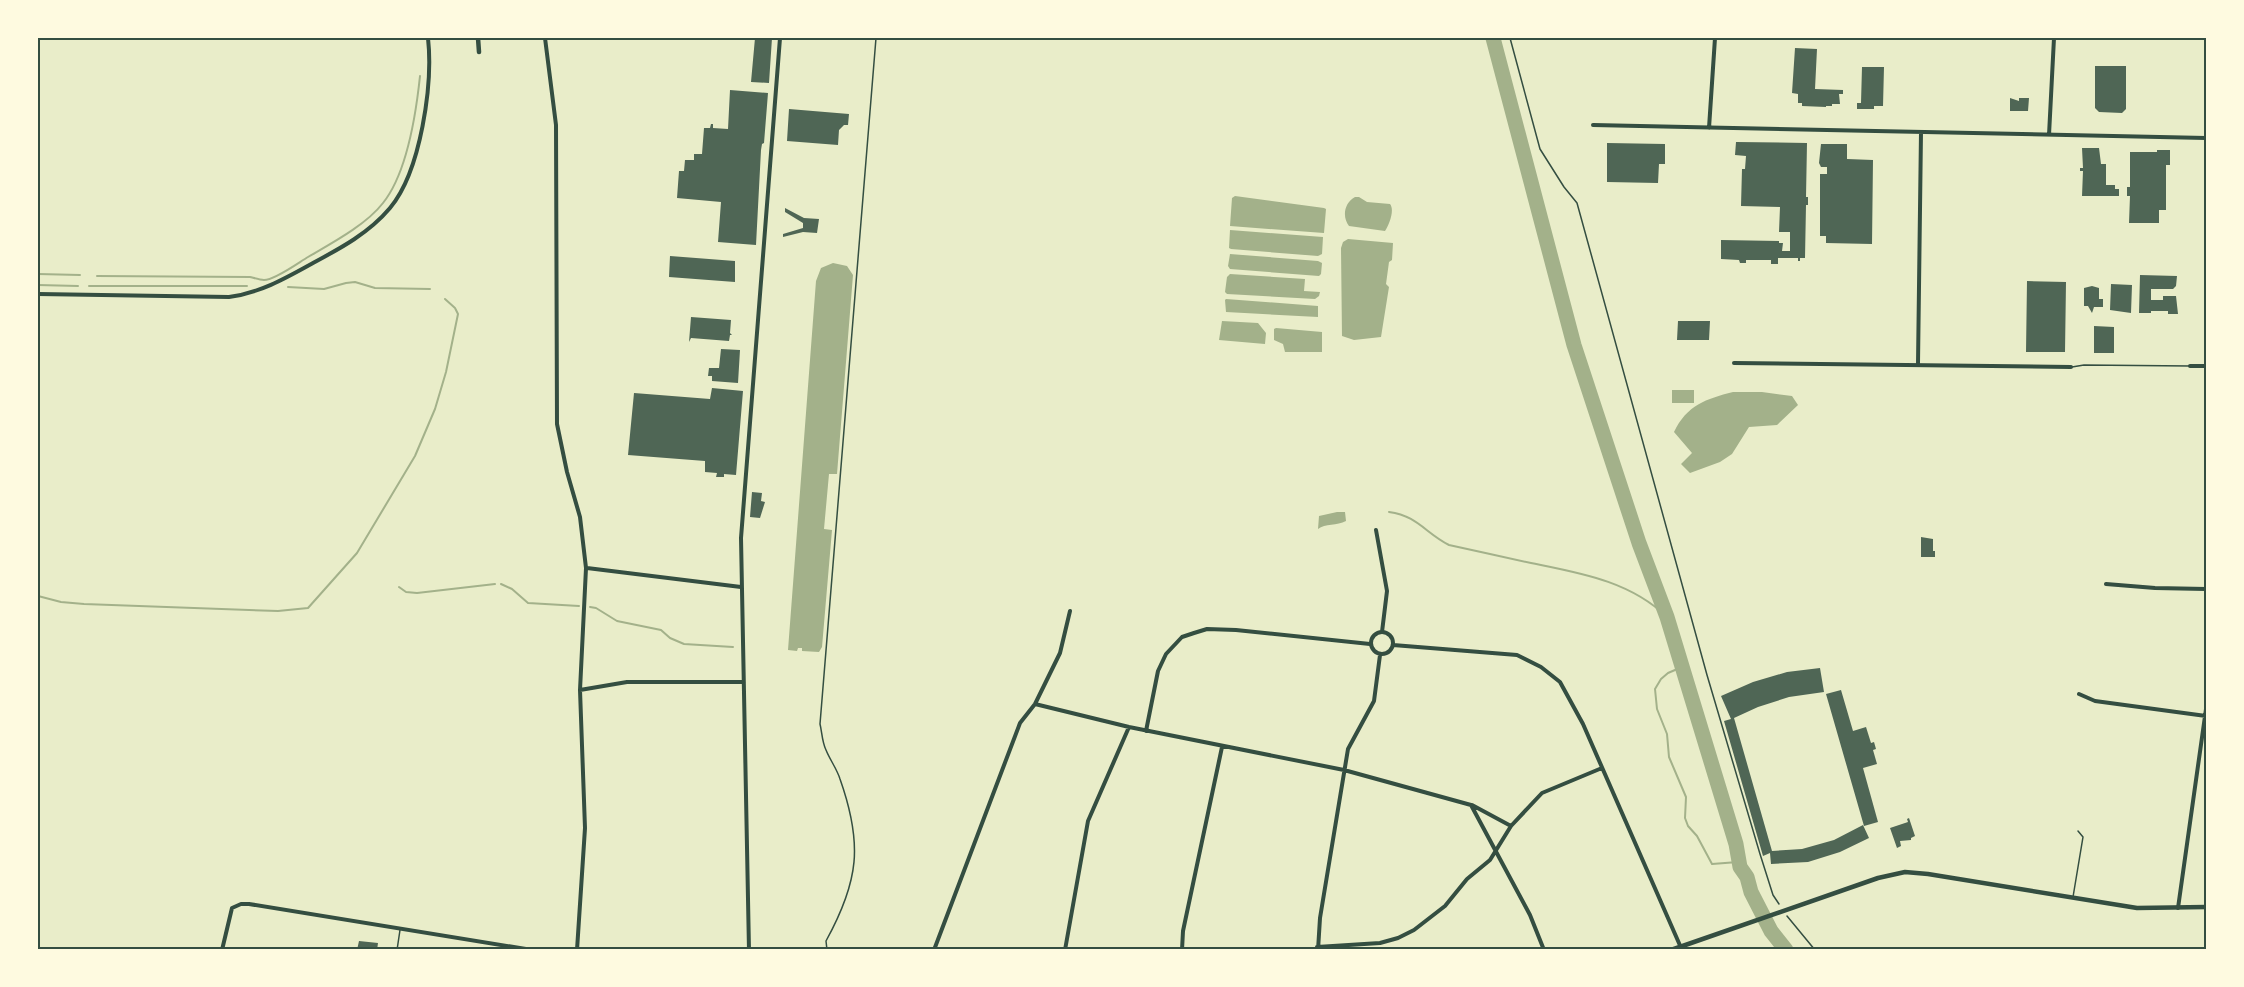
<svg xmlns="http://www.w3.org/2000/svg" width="2244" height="987" font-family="Commissioner,sans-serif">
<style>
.water{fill:#a3b18a}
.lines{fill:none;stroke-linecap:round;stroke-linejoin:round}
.stream{stroke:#a3b18a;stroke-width:2}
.river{stroke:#a3b18a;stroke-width:15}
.building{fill:#4f6655}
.path{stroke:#344e41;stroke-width:1.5}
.service{stroke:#344e41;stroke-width:1.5}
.minor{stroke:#344e41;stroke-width:4}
.tertiary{stroke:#344e41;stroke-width:4.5}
.neatline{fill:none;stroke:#344e41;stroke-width:2}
</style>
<rect width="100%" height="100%" fill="#e9edc9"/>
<!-- water -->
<path class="water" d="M1235,196l89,12 2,1 -2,24 -94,-7 2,-28z
M1355,197h4l8,5 23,2c5,6 -1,21 -5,27l-36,-5c-7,-9 -5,-23 6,-29z
M1230,230l93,7 -1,17 -4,2 -87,-7 -2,-1z
M1348,239l45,4 -1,17 -3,2 -3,22 3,3 -8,50 -27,3 -12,-4 -1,-88 2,-6z
M1230,254l88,7 4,2 -1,11 -2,2 -89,-7 -2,-3z
M833,263l14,3 6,9 -16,199h-8l-5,55 8,1 -10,117 -3,5 -17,-1v-3h-4l-1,3 -9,-1 28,-369 5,-13z
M1230,274l75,5 -1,12 16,1 -1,4 -4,3 -88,-5 -2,-2 2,-15z
M1226,299l92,7v11l-92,-5 -1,-12z
M1222,321l36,2 8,10 -1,11 -46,-4z
M1276,328l46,4v20h-37l-2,-8 -9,-4v-11z
M1672,390h22v13h-22z
M1733,392h29l30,4 6,9 -21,20 -28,2 -17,27 -12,8 -30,11 -9,-9 11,-11 -18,-21c13,-27 32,-33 59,-40z
M1337,512h8l1,9c-9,5 -21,2 -28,8l1,-13z"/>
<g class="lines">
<!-- stream -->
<path class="stream" d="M38,274l42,1
M97,276l153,1c4,1 10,3 14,3 11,0 34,-17 44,-23 24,-14 58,-32 75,-54 24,-30 33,-89 37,-127
M38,285l40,1
M89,286h158
M288,287l36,2 22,-6 9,-1 20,6 55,1
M1389,512c29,4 36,21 60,33 27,6 55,12 82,18 49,10 99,18 136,54
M501,584l11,5 16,14 51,3
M399,587l7,5 11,1 78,-9
M38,596l23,6 23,2 194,7 30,-3 49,-55 58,-97 20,-47 11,-37 12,-58 -3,-6 -10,-9
M590,607l6,1 21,13 44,9 9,8 14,6 49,3
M1682,667l-14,6 -7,6 -6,10 2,20 10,25 2,23 17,40 -1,21 3,8 9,10 15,28 26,-2"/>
<!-- river -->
<path class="river" d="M1493,38l81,307 65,198 28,74 69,227 4,23 7,10 4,15 20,39 15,19"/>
</g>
<!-- building -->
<path class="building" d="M755,38h17l-3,45 -18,-1z
M1795,48l22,1 -2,40 28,1v4h-4l1,10h-8v2h-6v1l-24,-1v-3h-4v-9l-6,-1z
M2095,66h31v43l-4,4 -23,-1 -4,-4z
M1862,67h22l-1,39h-9v3h-17v-6h4z
M730,90l38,3 -4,50 -2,1 -1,6 -5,95 -38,-3 3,-40 -44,-4 2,-27h5l1,-11h9v-6h8l2,-26h6l1,-4h2v4l15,1z
M2010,98l9,3v-3h10l-1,13h-18z
M789,109l60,5 -1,11h-4l-5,5 -1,15 -51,-4z
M1736,142l71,1 -1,54h2v8h-2l-1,53h-5v3h-2v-3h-20v6h-7v-4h-25v3h-6l-1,-3 -18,-1v-19l58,1v2h4l-1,8h8v-19h-11l1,-25 -39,-1 1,-37h3l1,-13 -11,-1z
M1607,143l58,1v20h-6l-1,19 -51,-1z
M1821,144h26v15l26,1 -1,84 -46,-1v-7h-6v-62h7v-7h-6l-2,-4z
M2082,148h17l2,16h5v21h9v4h4v7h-37l1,-25h-3v-3h3z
M2157,150h13v15h-4v45h-7v13h-30l1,-27h-3v-9h3v-35h27z
M785,208l19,10 15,1 -2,14 -14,-1 -20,5v-3l20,-6v-5l-18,-11z
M670,256l65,5v21l-66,-5z
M2140,275l37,1 -1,10 -3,3h-22v11h12v-4h13l2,18h-10v-3h-17v2h-12z
M2027,281l39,1 -1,70h-39z
M2111,284l21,1 -1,28 -21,-3z
M2092,286l7,2v11h4v8h-9l-2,6 -4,-7h-4v-18z
M691,317l40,3 -1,13 2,2h-2l-1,6 -38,-3 -2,4z
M1678,321h32l-1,19h-32z
M2094,326l20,1v26h-20z
M721,349l19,1 -2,33 -26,-2v-5h-4l1,-8h10z
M712,388l31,3 -7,84 -12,-1v3h-8l1,-4 -12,-1v-11l-77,-6 6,-62 76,6z
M752,492l10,1 -1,8 4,1 -5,16 -10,-1z
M1921,537l12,2v12h2v6h-14z
M1820,668l4,24 -35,5 -31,10 -24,11 38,133 30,-2 32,-9 29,-15 6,13 -29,14 -32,10 -37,2 -1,-11 -7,3 -39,-135 7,-2 -10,-23 32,-14 34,-10z
M1841,690l12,41 13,-4 5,16 3,-1 2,7 -3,1 4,14 -14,4 15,54 -14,4 -38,-132z
M1909,818l6,18 -4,2v2l-11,1 1,5 -4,2 -7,-20 18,-6 -1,-3z
M359,941l19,2 -1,7h-20z"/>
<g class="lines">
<!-- path -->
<path class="path" d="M1510,38l30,111 24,38 13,16 130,472 53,179 13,41 6,9
M1787,916l28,34
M827,950l-1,-9c33,-60 37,-97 14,-162 -3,-10 -10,-19 -14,-29 -4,-8 -4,-18 -6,-26l56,-686"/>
<!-- service -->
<path class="service" d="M2072,367l12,-2 106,1
M2073,897l10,-60 -5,-6
M397,950l3,-20"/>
<!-- minor -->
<path class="minor" d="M545,38l11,87 1,299 10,48 13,45 6,51 -6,122 5,138 -8,122
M1593,125l613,13
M1709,128l6,-90
M2049,135l5,-97
M38,294l191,3c31,-4 57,-19 84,-34 28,-15 56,-30 77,-55 31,-37 43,-124 38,-170
M1734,363l337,4
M1918,364l3,-232
M2190,366h16
M1376,530l11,61 -5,41
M587,568l154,19
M2106,584l49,4 51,1
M1371 643a11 11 0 1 1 22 0a11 11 0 1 1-22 0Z
M1393,645l124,10 24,12 19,15 23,42 99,226
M580,690l47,-8h117
M2079,694l16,7 111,15
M1035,704l94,23 215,43 127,35 59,110 14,35
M1146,731l12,-60 8,-17 16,-17 12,-4 13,-4 29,1 134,14
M1472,805l39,21
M2178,908l28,-199
M1317,947l63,-4 18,-5 16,-8 31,-24 22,-27 23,-19 21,-34 31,-33 60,-25
M222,950l10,-42 9,-4h8l283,46
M749,950l-8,-412 39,-500
M934,950l86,-227 15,-19 25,-51 10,-42
M1065,950l23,-129 41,-94
M1182,950l1,-19 39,-184
M1318,950l2,-32 28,-169 26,-48 6,-46"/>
<!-- tertiary -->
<path class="tertiary" d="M478,38l1,14
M1671,950l207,-72 27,-6 23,2 209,34 69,-1"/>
</g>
<!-- border -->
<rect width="2244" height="987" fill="none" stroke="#fefae0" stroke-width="78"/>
<rect x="39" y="39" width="2166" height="909" class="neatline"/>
</svg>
